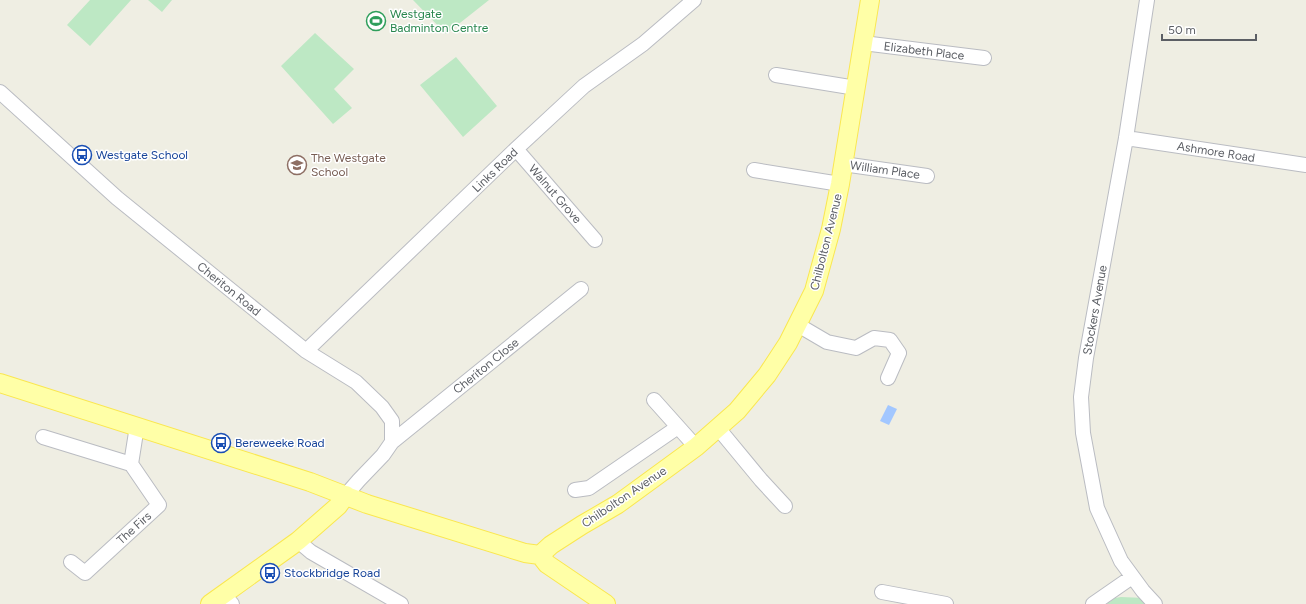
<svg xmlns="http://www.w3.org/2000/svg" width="1306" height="604" font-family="Figtree,sans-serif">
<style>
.green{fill:#bde8c4}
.water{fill:#a2c7ff}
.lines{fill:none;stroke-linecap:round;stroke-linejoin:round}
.minor-casing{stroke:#babcc2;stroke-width:16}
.major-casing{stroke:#fae750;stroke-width:20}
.minor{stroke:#fff;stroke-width:14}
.major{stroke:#ffffa7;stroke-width:18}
.labels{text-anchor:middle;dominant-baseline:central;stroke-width:3;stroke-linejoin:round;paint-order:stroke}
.leisure-label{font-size:12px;fill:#27864d;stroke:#fff;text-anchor:start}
.street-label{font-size:12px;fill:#5b5e64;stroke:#fff}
.transit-label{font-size:12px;fill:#164399;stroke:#fff;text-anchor:start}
.education-label{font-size:12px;fill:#785e54;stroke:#fff;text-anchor:start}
</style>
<rect width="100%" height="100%" fill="#efeee3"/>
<!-- green -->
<path class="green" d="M90,0h41l-41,46 -23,-21z
M148,0h24l-10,12z
M413,0h76l-43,34z
M315,33l39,36 -20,20 18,19 -19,16 -52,-58z
M456,57l41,49 -34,31 -43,-52z
M1121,597l24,1 6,6h-44l8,-6z"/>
<!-- water -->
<path class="water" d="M888,405l9,4 -8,16 -9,-4z"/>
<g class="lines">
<defs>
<path id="minor" d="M1147,0l-21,138 -40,220 -5,39 2,36 14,75 24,53 22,30 12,13
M863,43l121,15
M776,75l80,13
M0,92l117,106 189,153 50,31 26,25 10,14v21l-9,13 -24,25 -13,15
M1126,138l180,27
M516,149l79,91
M843,164l84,12
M754,170l86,14
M798,325l29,17 29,6 18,-10 16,2 9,13 -11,25
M306,351l210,-202 68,-63 59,-42 51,-44
M654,400l42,47
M718,428l43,52 24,26
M43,437l88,27
M392,442l189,-153
M575,490l14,-2 89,-61
M298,541l13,11 90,52
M71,562l14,11 74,-68 -28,-41 6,-38
M882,592l64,12
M223,594l9,10
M1093,604l39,-27"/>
<path id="major" d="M0,383l310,99 57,22 158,49 15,2 7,9 59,40
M540,555l11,-10 31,-20 36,-21 78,-57 41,-36 30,-36 21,-32 26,-52 17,-62 9,-45 30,-184
M210,604l88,-63 40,-35 8,-11"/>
</defs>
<!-- minor casing -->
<use href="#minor" class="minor-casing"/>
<!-- major casing -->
<use href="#major" class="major-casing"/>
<!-- minor -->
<use href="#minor" class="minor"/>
<!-- major -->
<use href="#major" class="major"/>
</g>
<!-- icons -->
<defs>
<symbol id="stadium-ring" viewBox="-11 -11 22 22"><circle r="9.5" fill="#fff" stroke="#2e9e5b" stroke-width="1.5"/><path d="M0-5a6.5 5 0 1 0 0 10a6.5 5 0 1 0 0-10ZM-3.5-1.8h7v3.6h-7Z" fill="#2e9e5b"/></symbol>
<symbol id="bus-ring" viewBox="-11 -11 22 22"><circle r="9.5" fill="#fff" stroke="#1a4fb4" stroke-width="1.5"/><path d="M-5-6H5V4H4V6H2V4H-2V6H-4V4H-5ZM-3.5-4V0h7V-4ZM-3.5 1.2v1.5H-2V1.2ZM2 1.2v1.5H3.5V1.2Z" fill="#1a4fb4"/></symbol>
<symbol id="school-ring" viewBox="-11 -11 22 22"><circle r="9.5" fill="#fff" stroke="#8d6e63" stroke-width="1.5"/><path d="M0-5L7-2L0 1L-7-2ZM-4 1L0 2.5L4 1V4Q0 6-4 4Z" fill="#8d6e63"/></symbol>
</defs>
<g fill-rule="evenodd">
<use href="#stadium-ring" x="365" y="10" width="22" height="22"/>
<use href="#bus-ring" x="71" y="144" width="22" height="22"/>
<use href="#school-ring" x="286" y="154" width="22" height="22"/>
<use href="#bus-ring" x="210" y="432" width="22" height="22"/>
<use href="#bus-ring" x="259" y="562" width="22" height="22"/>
</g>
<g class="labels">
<!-- leisure labels -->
<g class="leisure-label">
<text x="390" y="14">Westgate<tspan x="390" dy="14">Badminton Centre</tspan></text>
</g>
<!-- street labels -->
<g class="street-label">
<text transform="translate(924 51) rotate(7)">Elizabeth Place</text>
<text transform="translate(1216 152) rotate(9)">Ashmore Road</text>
<text transform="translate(495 170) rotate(-44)">Links Road</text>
<text transform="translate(885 170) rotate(8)">William Place</text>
<text transform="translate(555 194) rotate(49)">Walnut Grove</text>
<text transform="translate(826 242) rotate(-76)">Chilbolton Avenue</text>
<text transform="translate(229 289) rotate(39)">Cheriton Road</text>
<text transform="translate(1095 310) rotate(-80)">Stockers Avenue</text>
<text transform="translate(486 366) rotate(-39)">Cheriton Close</text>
<text transform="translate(624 497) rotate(-34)">Chilbolton Avenue</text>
<text transform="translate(134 528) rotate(-42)">The Firs</text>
</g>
<!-- transit labels -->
<g class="transit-label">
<text x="96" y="155">Westgate School</text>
<text x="235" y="443">Bereweeke Road</text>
<text x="284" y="573">Stockbridge Road</text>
</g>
<!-- education labels -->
<g class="education-label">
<text x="311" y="158">The Westgate<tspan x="311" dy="14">School</tspan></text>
</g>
</g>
<!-- scale -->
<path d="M1162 34v6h94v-6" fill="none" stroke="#5b5e64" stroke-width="2"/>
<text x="1168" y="34" font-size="12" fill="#5b5e64" stroke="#ffffff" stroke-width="3" paint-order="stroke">50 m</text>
</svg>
